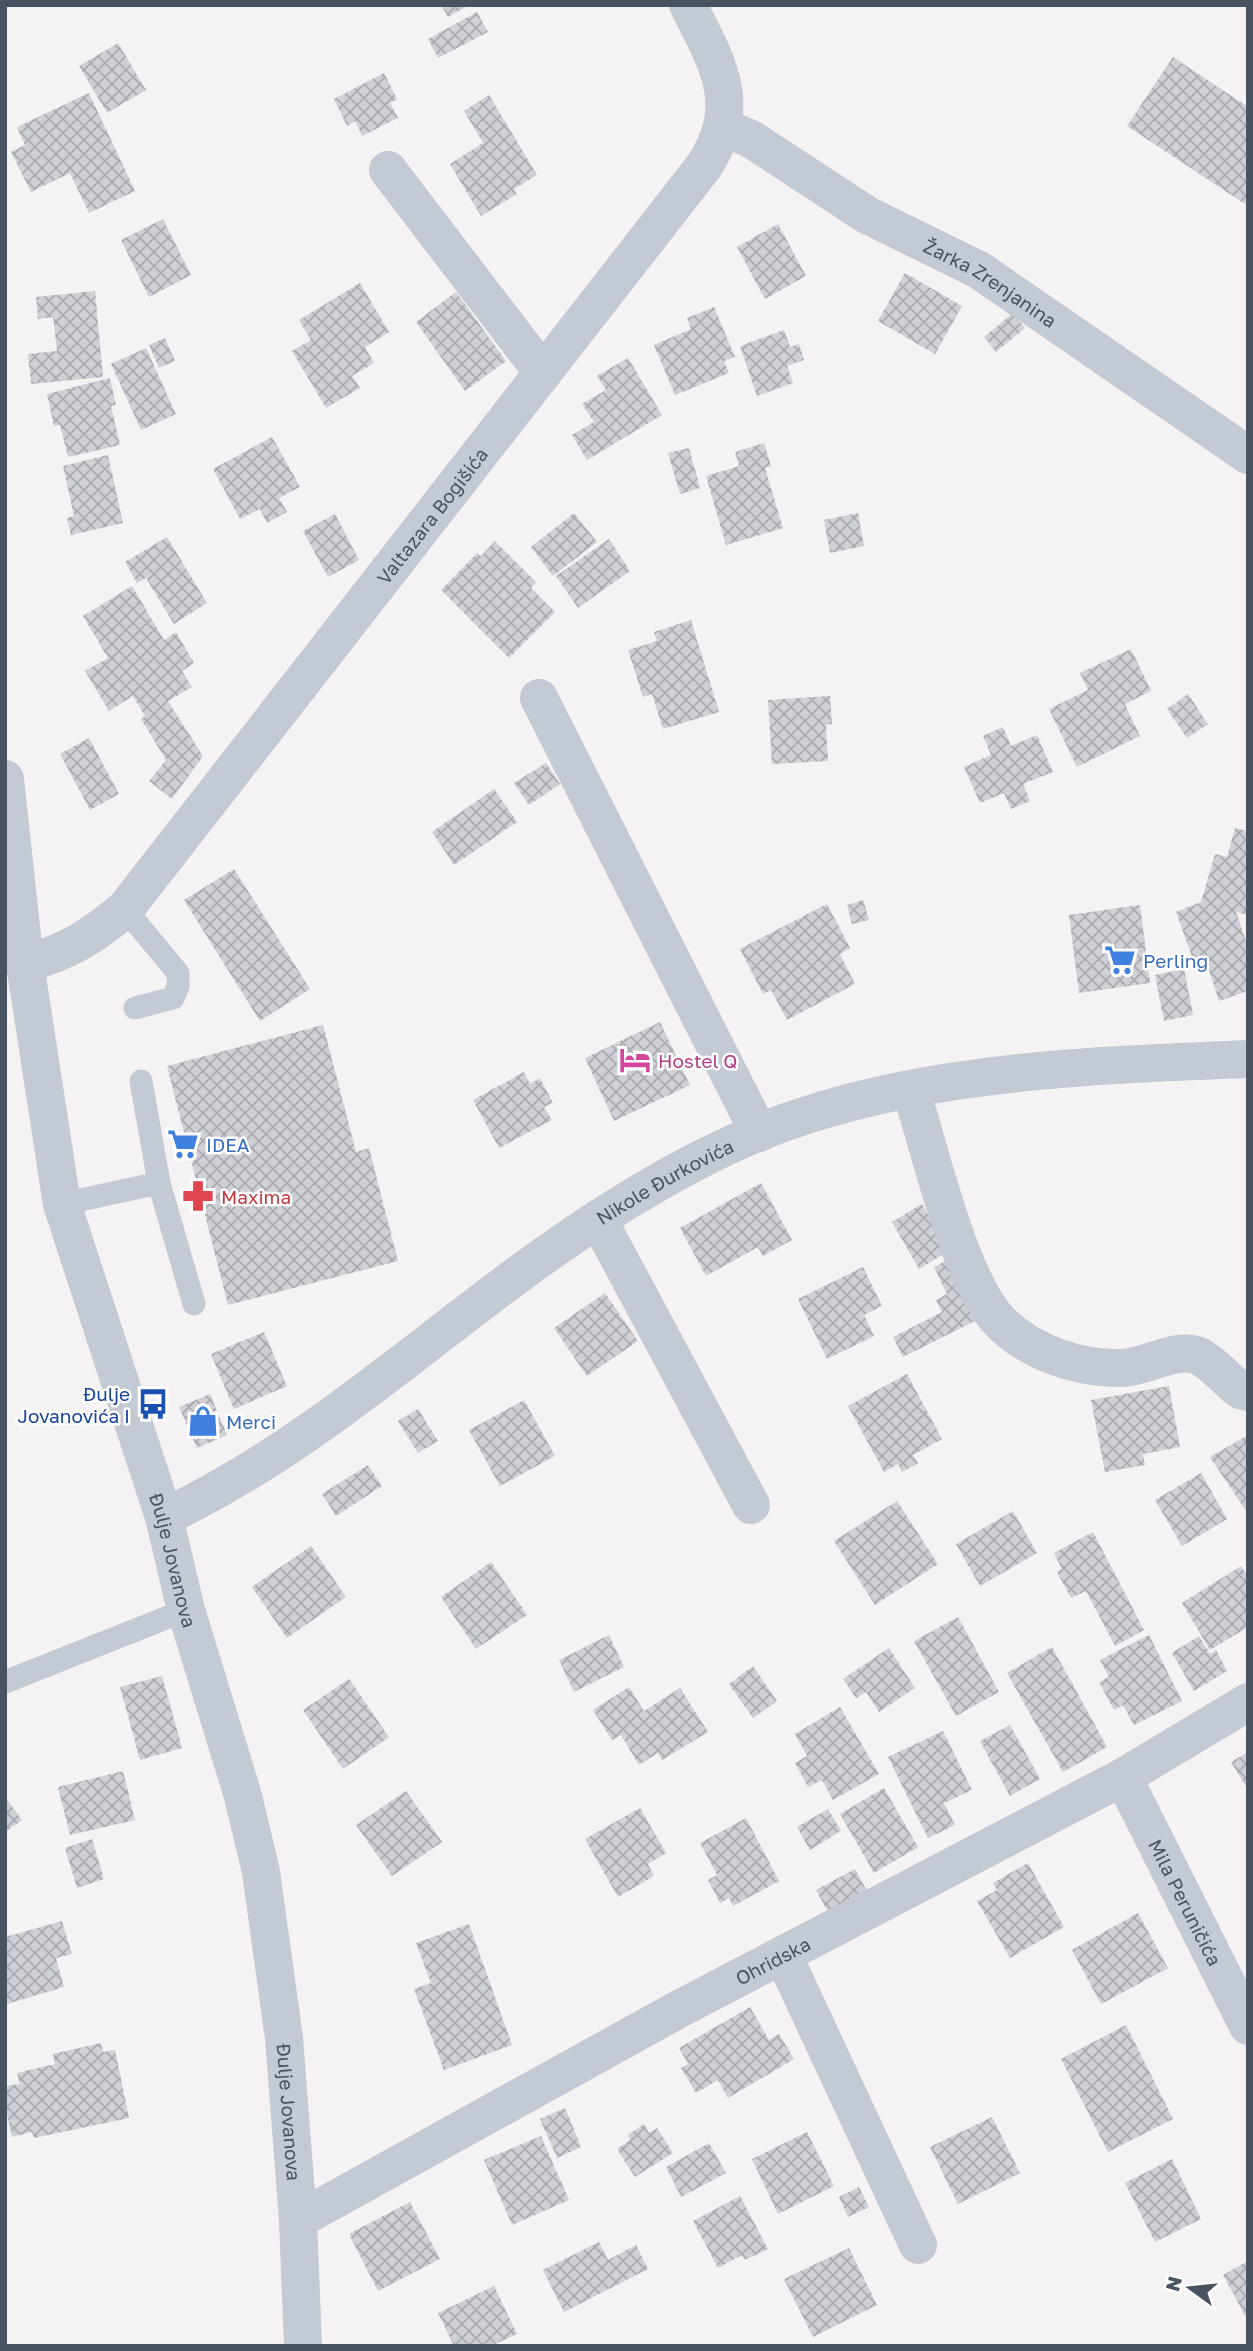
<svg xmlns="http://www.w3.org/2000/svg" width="1253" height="2351" font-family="'Golos Text',sans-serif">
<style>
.building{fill:url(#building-cross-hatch)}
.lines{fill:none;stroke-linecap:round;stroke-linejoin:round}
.service{stroke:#c3cad3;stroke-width:23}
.minor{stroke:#c3cad3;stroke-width:38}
.tertiary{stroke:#c3cad3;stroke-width:38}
.labels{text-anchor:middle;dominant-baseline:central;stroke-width:5;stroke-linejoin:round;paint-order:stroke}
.street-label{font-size:19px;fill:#495260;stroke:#fff}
.shop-label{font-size:19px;fill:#366cbe;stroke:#fff;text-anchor:start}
.hotel-label{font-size:19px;fill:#b23c85;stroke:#fff;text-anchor:start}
.health-label{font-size:19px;fill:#be3a42;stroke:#fff;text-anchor:start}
.transit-label{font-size:19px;fill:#164399;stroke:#fff;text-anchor:end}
</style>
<defs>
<pattern id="building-cross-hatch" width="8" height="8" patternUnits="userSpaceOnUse" patternTransform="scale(1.75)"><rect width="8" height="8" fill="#ced0d6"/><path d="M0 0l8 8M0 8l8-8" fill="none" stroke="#a9abb1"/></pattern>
</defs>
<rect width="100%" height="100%" fill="#f4f2f2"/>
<!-- building -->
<path class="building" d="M441,5h28l-21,12z
M477,12l11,20 -50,26 -10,-19z
M118,43l28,47 -39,23 -28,-47z
M1173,57l75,50v99l-121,-80z
M384,73l13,26 -7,4 8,15 -36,18 -7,-15 -8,5 -13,-27z
M89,93l46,98 -46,22 -19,-40 -39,19 -20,-40 14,-7 -8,-18z
M489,95l48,80 -23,14 3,5 -36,22 -31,-52 33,-21 -19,-32z
M163,219l28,56 -42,22 -28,-57z
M778,224l28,52 -41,23 -28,-52z
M905,273l57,33 -27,48 -57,-33z
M360,283l29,49 -24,15 9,16 -22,13 8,12 -34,20 -34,-57 19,-11 -12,-20z
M95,291l8,86 -72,7 -3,-30 29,-3 -4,-34 -15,2 -2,-22z
M456,292l50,69 -41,30 -49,-69z
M714,307l21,50 -11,4 5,12 -54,22 -21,-50 37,-16 -4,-11z
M1013,313l12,15 -29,24 -12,-15z
M784,330l6,17 9,-3 5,16 -17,6 6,17 -36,13 -17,-50z
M165,338l10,23 -16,7 -10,-23z
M146,348l30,66 -35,16 -30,-66z
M628,358l34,57 -75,45 -15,-25 22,-13 -12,-18 24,-14 -9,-14z
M110,378l6,27 -5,1 9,39 -52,12 -8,-32 -6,1 -7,-32z
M272,437l28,50 -21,11 8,14 -20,11 -7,-14 -20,10 -27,-50z
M764,443l7,23 -6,2 18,60 -57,17 -20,-69 33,-10 -4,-14z
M689,448l11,40 -20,6 -12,-41z
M108,455l15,68 -52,12 -4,-17 7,-2 -11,-50z
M574,513l23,29 -44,34 -22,-29z
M858,513l6,33 -34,7 -6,-33z
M335,514l24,46 -31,17 -25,-46z
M167,537l40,66 -33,21 -28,-46 -9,5 -12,-21z
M609,539l21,32 -52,37 -22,-32z
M495,541l41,41 -5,6 24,24 -46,46 -68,-68 36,-37 4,3z
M132,586l32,54 12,-8 18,31 -12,8 10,16 -24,14 35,55 -31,43 -23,-18 17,-21 -25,-41 4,-3 -12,-20 -24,15 -24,-40 23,-13 -25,-42z
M691,620l28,92 -56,17 -11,-35 -9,3 -15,-47 29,-9 -3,-9z
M1131,649l20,42 -26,13 15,32 -63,31 -28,-58 39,-19 -8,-17z
M1188,694l20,30 -21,14 -20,-29z
M830,696l2,28 -6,1 2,36 -56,3 -4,-64z
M1003,727l8,19 26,-11 16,37 -30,12 7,17 -19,8 -7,-16 -24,10 -16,-36 27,-12 -8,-19z
M89,738l30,56 -29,16 -30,-56z
M546,763l14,21 -31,21 -15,-22z
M494,789l23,33 -63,43 -22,-33z
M1235,828l13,3v84l-12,-3 12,35v44l-29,10 -13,-40 -11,4 -19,-53 25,-10 14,-48 12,3z
M234,869l76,120 -50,32 -76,-121z
M863,900l6,20 -17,4 -5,-19z
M827,904l23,44 -10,6 15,30 -68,36 -16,-30 -8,4 -23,-45z
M1140,905l10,78 -71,10 -10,-78z
M1184,969l9,46 -29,6 -9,-46z
M660,1022l30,63 -76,36 -29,-63z
M323,1025l33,127 13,-4 29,113 -170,44 -61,-239z
M524,1072l6,12 10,-6 13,25 -9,4 8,13 -53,28 -26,-48z
M761,1183l31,57 -29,16 -5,-9 -52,29 -26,-48z
M922,1204l27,47 -30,18 -27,-47z
M949,1259l30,60 -76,38 -10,-20 49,-25 -6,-12 11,-6 -13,-27z
M863,1267l19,39 -18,9 10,21 -47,23 -29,-60z
M605,1293l33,48 -51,35 -33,-48z
M264,1332l23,54 -53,23 -23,-55z
M907,1374l35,65 -29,16 5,8 -16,9 -4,-8 -14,8 -36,-66z
M1169,1386l11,61 -37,7 2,11 -40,7 -14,-72z
M210,1394l17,41 -30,13 -18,-41z
M524,1400l31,56 -55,30 -31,-56z
M418,1409l20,32 -20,12 -20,-32z
M1248,1435v79l-38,-57z
M368,1465l14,21 -46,30 -14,-22z
M1201,1473l26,46 -45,27 -27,-46z
M897,1501l41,63 -63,41 -41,-64z
M1013,1511l24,42 -57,33 -24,-42z
M1093,1532l51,98 -29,16 -29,-55 -15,7 -14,-26 5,-3 -8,-16z
M311,1546l35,51 -59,41 -35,-51z
M491,1562l36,53 -51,34 -35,-52z
M1241,1566l7,11v50l-38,23 -28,-47z
M958,1617l41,75 -43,24 -42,-75z
M609,1635l15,32 -50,25 -15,-32z
M1149,1635l33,66 -48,24 -11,-20 -9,5 -15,-28 10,-5 -9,-17z
M1199,1636l11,18 6,-4 11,21 -33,20 -22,-38z
M1052,1647l55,100 -44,25 -56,-99z
M889,1648l26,40 -36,24 -13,-20 -10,6 -13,-19z
M753,1666l24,35 -24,17 -24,-34z
M162,1676l20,72 -42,12 -20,-73z
M349,1679l40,58 -46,32 -40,-59z
M629,1687l15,24 36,-23 28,44 -46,28 -4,-7 -19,12 -18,-30 -9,5 -19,-30z
M840,1707l39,67 -46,26 -11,-20 -14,7 -13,-24 12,-7 -12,-22z
M1010,1725l30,54 -30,17 -30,-55z
M943,1731l29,59 -28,13 11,22 -27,13 -40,-81z
M1248,1752v38l-17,-28z
M123,1771l12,49 -65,15 -12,-48z
M884,1788l34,59 -44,26 -34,-59z
M406,1791l36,51 -50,34 -36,-51z
M5,1797l17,23 -17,12z
M640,1808l26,45 -18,11 6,12 -36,21 -33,-58z
M828,1809l13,22 -31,19 -13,-23z
M746,1818l33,63 -46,25 -4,-8 -9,5 -12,-23 9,-5 -17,-32z
M92,1839l12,40 -27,9 -12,-40z
M1028,1863l36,64 -54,31 -33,-57 20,-11 -4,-7z
M855,1869l17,31 -39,21 -17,-31z
M1138,1913l30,55 -67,36 -29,-54z
M62,1921l10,33 -16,4 8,29 -57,17 -2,-67z
M469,1924l43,121 -68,25 -30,-81 17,-6 -15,-40z
M750,2007l19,33 10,-6 15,25 -66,39 -10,-18 -22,13 -15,-25 7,-4 -9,-16z
M1126,2025l47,94 -65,33 -47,-93z
M101,2043l2,9 12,-2 14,68 -95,20 -2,-6 -20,5 -7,-33v-18l15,-2 -3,-11 38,-9 -2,-10z
M565,2108l16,39 -24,11 -17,-39z
M992,2117l28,56 -62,31 -28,-57z
M644,2124l5,9 8,-5 16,25 -38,24 -18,-28 13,-9 -2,-5z
M807,2132l27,54 -56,28 -26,-55z
M541,2136l28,64 -57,25 -28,-65z
M709,2143l17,30 -45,24 -15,-30z
M1172,2159l29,60 -46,23 -30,-59z
M859,2187l10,20 -21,10 -9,-20z
M740,2196l28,53 -23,11 -3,-5 -24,13 -25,-47z
M410,2202l30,57 -62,32 -29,-57z
M599,2242l9,18 28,-15 12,24 -84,43 -21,-42z
M849,2248l28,57 -64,32 -29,-58z
M1248,2261v60l-25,-46z
M494,2286l23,48 -26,12h-37l-16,-33z"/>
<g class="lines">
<!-- service -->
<path class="service" d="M125,909l53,64v13l-5,12 -38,10
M141,1081l18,102
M62,1204l97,-21 35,121
M5,1682l181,-72"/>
<!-- minor -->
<g class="minor">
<path id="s1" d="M723,127l28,12 116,76 112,55 269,185"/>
<path d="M388,170l155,203"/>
<path d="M539,698l220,435"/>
<path id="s2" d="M25,964c44,-13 65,-26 100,-55l579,-743c40,-61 14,-102 -16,-161"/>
<path d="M911,1090c19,60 48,189 89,232 31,31 79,47 122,46 24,0 53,-22 77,-12 14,7 29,25 41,34l8,2"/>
<path d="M598,1219l153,286"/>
<path id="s3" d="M164,1517c160,-75 287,-203 434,-298 64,-41 133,-80 206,-103 139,-46 298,-51 444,-57"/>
<path id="s4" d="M1123,1777l125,249"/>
<path d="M783,1955l135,290"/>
<path id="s5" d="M298,2220l381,-211 444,-232 125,-75"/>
</g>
<!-- tertiary -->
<path class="tertiary" id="s6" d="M5,779l20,185 37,240 102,313 22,93 57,186 18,76 23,166 14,182 5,126"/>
</g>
<!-- icons -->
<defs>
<symbol id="supermarket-bare" viewBox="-9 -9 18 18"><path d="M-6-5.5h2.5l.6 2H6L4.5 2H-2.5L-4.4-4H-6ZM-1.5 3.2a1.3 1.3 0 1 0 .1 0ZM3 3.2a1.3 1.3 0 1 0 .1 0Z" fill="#3f7fe0" stroke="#fff" stroke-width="2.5" paint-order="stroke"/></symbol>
<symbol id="hotel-bare" viewBox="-9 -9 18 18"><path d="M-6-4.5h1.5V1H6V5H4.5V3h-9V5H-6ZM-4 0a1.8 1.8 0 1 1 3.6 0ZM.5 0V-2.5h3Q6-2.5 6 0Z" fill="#d1479c" stroke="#fff" stroke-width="2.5" paint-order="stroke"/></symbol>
<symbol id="pharmacy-bare" viewBox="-9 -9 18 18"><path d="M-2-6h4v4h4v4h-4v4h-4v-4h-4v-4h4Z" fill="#e0444e" stroke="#fff" stroke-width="2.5" paint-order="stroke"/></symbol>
<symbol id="bus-bare" viewBox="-9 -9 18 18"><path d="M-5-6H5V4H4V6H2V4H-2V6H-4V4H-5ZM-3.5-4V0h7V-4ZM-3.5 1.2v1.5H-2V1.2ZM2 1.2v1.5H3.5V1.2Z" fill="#1a4fb4" stroke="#fff" stroke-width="2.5" paint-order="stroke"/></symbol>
<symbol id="shop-bare" viewBox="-9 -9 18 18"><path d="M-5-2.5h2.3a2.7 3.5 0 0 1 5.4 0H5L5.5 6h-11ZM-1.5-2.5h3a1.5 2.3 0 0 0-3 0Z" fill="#3f7fe0" stroke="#fff" stroke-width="2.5" paint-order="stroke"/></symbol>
</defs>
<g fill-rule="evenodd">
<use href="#supermarket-bare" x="1098" y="938" width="44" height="44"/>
<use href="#hotel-bare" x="613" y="1038" width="44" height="44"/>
<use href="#supermarket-bare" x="161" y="1122" width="44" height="44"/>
<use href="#pharmacy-bare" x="176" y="1174" width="44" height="44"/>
<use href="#bus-bare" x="131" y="1382" width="44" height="44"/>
<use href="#shop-bare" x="181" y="1399" width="44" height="44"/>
</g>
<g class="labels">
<!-- street labels -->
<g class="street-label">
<text stroke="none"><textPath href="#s1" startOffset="310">Žarka Zrenjanina</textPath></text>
<text stroke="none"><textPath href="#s2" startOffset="614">Valtazara Bogišića</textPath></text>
<text stroke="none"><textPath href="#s3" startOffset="604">Nikole Đurkovića</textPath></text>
<text stroke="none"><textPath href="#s6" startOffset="802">Đulje Jovanova</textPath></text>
<text stroke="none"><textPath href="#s4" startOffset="140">Mila Peruničića</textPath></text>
<text stroke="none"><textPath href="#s5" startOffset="541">Ohridska</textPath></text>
<text stroke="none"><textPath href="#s6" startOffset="1368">Đulje Jovanova</textPath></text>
</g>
<!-- shop labels -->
<g class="shop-label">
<text x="1143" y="960">Perling</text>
<text x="206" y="1144">IDEA</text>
<text x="226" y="1421">Merci</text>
</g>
<!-- hotel labels -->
<g class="hotel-label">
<text x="658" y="1060">Hostel Q</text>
</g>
<!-- health labels -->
<g class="health-label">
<text x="221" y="1196">Maxima</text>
</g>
<!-- transit labels -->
<g class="transit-label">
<text x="130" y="1393">Đulje<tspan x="130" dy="22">Jovanovića I</tspan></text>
</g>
</g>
<!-- border -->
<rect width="1253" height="2351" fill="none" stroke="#495260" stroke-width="14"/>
<!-- north arrow -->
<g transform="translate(1190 2288) rotate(285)" stroke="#ffffff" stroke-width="5" paint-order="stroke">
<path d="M0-5L12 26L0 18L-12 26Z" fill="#495260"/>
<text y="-10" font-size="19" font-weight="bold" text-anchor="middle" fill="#495260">N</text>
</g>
</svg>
